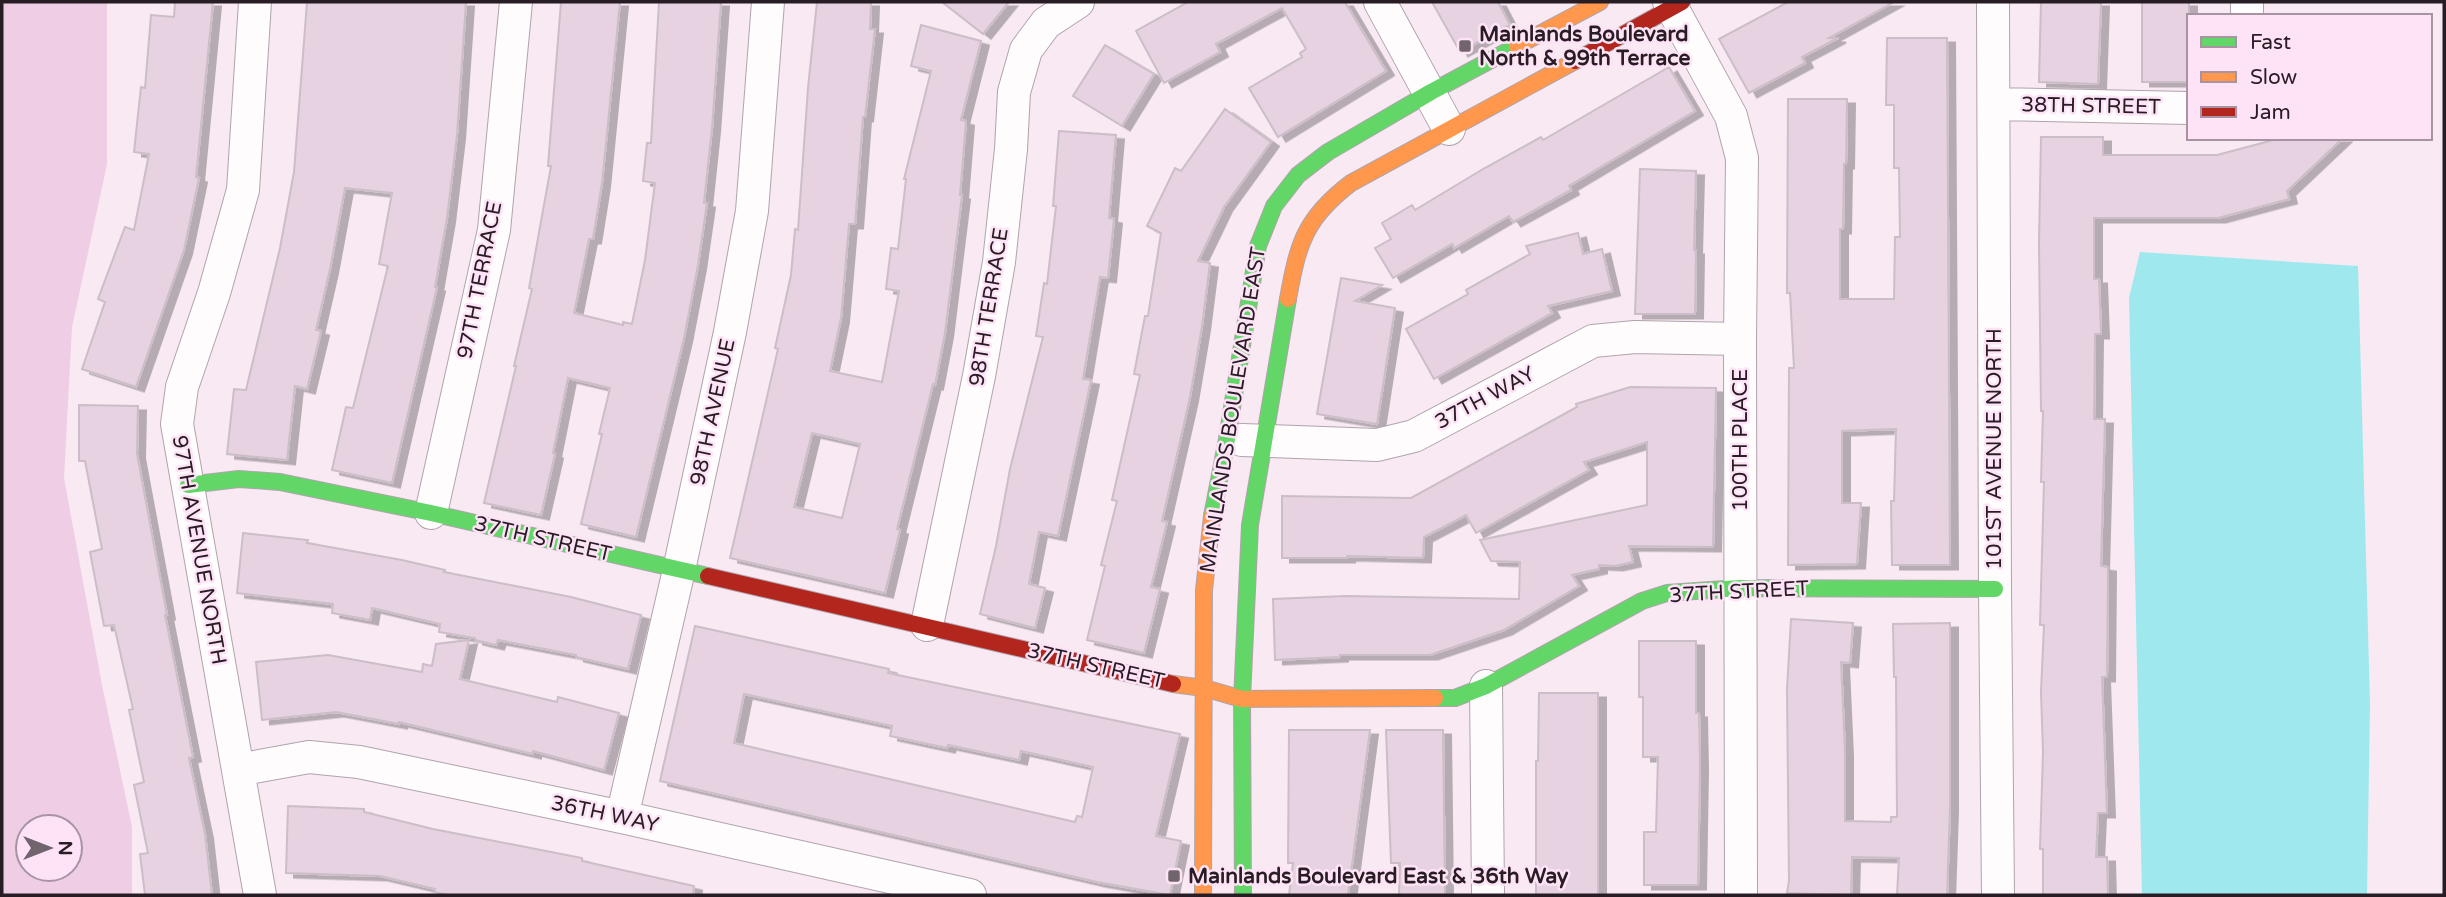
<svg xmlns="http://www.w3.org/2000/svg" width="2446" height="897" font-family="'Varela Round',sans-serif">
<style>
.green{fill:#eecde5;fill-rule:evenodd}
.water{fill:#9fe9ee}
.building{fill:#e6d2e0;stroke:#cbbec8;stroke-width:2;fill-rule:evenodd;filter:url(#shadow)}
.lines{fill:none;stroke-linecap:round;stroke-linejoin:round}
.street-casing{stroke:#b0a4ac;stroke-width:34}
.fast-casing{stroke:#b0a4ac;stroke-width:18}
.slow-casing{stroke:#b0a4ac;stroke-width:18}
.jam-casing{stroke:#b0a4ac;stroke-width:18}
.street{stroke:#fefcfd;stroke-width:32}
.fast{stroke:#63d668;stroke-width:16}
.slow{stroke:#ff974d;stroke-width:16}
.jam{stroke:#b3261e;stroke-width:16}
.poi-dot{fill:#71646d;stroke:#fee3f6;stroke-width:2.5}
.labels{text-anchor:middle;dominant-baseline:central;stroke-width:5;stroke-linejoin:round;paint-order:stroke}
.poi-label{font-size:21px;font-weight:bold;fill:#281c25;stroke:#fee3f6;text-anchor:start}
.street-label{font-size:21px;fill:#281c25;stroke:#fee3f6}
</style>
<defs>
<filter id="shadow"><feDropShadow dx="8" dy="4.5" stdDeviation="0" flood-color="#0004"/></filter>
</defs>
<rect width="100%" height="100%" fill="#f8e9f3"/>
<!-- green -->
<path class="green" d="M2,2h105v162l-35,163 -8,151 38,207 30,142v68h-130zM28,827h42v42h-42z"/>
<!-- water -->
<path class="water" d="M2140,252l218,14 12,438 -3,191h-225l-13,-597z"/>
<!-- building -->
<path class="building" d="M175,2h38l-17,175 3,1 -15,72 -48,137 -54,-18 23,-67 -7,-3 27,-72 9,3 15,-76 -15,-2 7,-65 4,1 6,-73 23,2z
M307,2h159l-9,133 -10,83 -12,69h2l-45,196 -60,-13 14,-63 7,1 35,-142 -9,-2 13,-71 -47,-5 -15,81 -14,61 5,1 -14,58 -12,-3 -8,74 -60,-6 7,-65 12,1 34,-142 14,-76z
M561,2h59l-18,181 -9,56h-4l-15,74 49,12v-3l9,2 13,-64 10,-77 -12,-2 4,-38h4l8,-141h62l-9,126 -8,75h3l-9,62 -14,73 -48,199 -55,-13 21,-90h-3l11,-46 -42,-10 -15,75 2,1 -14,61 -57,-12 32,-137h-2l18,-77 -3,-1 22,-122h-3z
M817,2h54l-1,27h5l-10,88h-2l-8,107h-6l-8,94 -11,53 52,11 17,-91 -13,-2 5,-41 7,1 8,-70h-2l27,-108 -20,-5 10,-41 60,16 -20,79 5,1 -6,74h2l-17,138 -10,52 -2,-1 -36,145 3,1 -15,63 -155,-35 48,-209 -3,-1 16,-73 4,-46 3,1 10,-142zM812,433l48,11 -18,74 -48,-11z
M942,2h67l-26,32z
M1188,2h157l41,69 -108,66 -29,-49 53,-31 -2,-4 6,-4 -24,-41 -66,36 4,8 -56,31 -28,-52z
M1432,2h66l12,23 -50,27z
M1788,2h106l-65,36h9l-36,19 3,6 -56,30 -30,-54z
M2041,2h60l-3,82 -59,-2z
M2142,2h47v80h-47z
M1887,38h60l3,527h-58l-1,-64h3l2,-72 -54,2v72h19l-4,61 -69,1 1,-197h5l-4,-75h-3l1,-194h59l-1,65h-2l-1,65h-3v70h54l1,-62h5l-1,-69h-5v-63h-8z
M1105,45l49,29 -32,52 -49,-30z
M1669,67l26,44 -126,75 2,4 -58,32 -4,-6 -55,32 -2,-4 -59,34 -18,-30 16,-9 -9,-16 30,-18 3,5 68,-41 58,-32 2,3z
M1225,109l46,33 -47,65 -26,54 12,2 -8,63 -12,71 -28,124 5,1 -16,65 9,2 -16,64 -57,-13 18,-74 -4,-1 16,-64 -5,-1 28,-125 -6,-1 11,-58h3l13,-83 -14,-7 28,-58 6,3z
M1059,131l57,4 -7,83 5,1 -6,59 -8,-1 -17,102 8,1 -33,156 -19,-4 -10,52 16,4 -10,40 -55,-14 16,-68 14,-77 33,-132 -7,-1 8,-53 3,1 9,-78h-3z
M2041,137h62v18h114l64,-17h62l-56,53 2,8 -71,19h-124v61h5l2,55h-6l-1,85h11l-4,147 7,1 -1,110h-5l5,136h-9l-2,44h11l1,38h-65v-46h-3l3,-97 -2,-60 3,-67h-4l4,-143h-3l2,-71h-2l-2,-168z
M1640,169l56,2 -2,79h2l-1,64h-60z
M1578,233l5,21 19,-5 10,42 -64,15 4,7 -118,66 -28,-50 62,-35 -2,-4 64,-36 -4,-8z
M1341,278l41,7 -27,16 40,7 -18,116 -60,-10z
M1630,387l86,1 -3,159 -84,-1 4,16 -18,4 -16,-1v4l-27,6 7,11 -75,44 -74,25h-90v2l-65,3 -2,-61 73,-3 173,3 1,-37 -29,-1 -11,-21 167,-35v-63l-63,20 5,8 -113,63 -10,-18 -42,22 -1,21 -76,-2v2h-65v-62l129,2 166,-91 -1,-3z
M79,405l59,1 -1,48 30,161h-2l28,142 -4,1 16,76 7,61h-67l-5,-41 8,-1 -14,-68 10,-3 -15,-72 4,-1 -19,-84 -10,1 -14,-74 12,-3 -17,-88h-6z
M243,533l65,7 -1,3 95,17 43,10 -1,2 127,25 70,18 -13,54 -52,-12v-2l-78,-15 -2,5 -21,-5v-2l-36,-6 1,-8 -68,-16 -2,12 -38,-7 1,-9 -96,-11z
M1791,619l62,4 -3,40 -9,-1 4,90v69l46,1v-5h6l-1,-140h-2l-1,-53 57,-1v184l-3,88h-50l2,-37 -47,-1 -1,38 -64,-2 2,-12 -2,-192z
M695,626l194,43 -1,4 292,61 -24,102 25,5 -11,54 -73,-13 -437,-101zM744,694l148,32 -2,10 57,12 1,-3 71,15 2,-9 72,16 -11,50 -5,-1 -2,6 -341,-79z
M469,640l-9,39 97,23 1,-5 61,16 -15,57 -71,-19v3l-134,-32v2l-63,-12 -74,8 -6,-58 72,-7 94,17 1,-8 9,2 4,-22z
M1639,641h57v72h3l1,53 -2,119h-54v-53h12l2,-75h-15v-60h-4z
M1539,693h59v202h-62v-134h2z
M1289,730h81l-22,165h-59l4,-32h-5z
M1386,730h57l2,165h-46l1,-32h-9z
M288,806l76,3v3l69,17 149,29v3l112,25 -1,9h-243l-16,-3 1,-3 -55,-13 -94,-3z"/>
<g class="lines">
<defs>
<path id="street" d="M255,2l-12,188 -29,103 -32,94 -5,37 83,471
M1380,2l69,127
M1669,2l62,114 11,42 -2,181 1,556
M1993,2l2,587 3,306
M2247,2v14
M1994,104l195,4
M1242,440l135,5 37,-9 179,-95 42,-4 105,2
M431,513l63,-283 22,-228
M927,625l52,-249 20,-114 12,-113 3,-57 12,-42 20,-27 32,-21
M1486,686l2,209
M238,770l71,-13 50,5 263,55 348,78
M622,817l57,-247 51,-238 22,-121 16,-209"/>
<path id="fast" d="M188,485l51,-6 41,3 151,31 277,63
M1212,516l15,-77 31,-193 16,-40 24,-31 30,-23 103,-60 86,-46
M1435,698h20l31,-12 156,-85 25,-8 73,-5 255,1
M1243,895l-1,-196 8,-174 38,-226"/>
<path id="slow" d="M1517,46l83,-44
M1288,299c10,-56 17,-81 63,-116l224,-122
M1173,684l31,4 38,11 193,-1
M1203,895l1,-305 8,-74"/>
<path id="jam" d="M1575,61l107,-59
M708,576l465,108"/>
</defs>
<!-- street casing -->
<use href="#street" class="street-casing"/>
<!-- fast casing -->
<use href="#fast" class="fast-casing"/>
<!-- slow casing -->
<use href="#slow" class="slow-casing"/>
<!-- jam casing -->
<use href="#jam" class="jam-casing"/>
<!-- street -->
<use href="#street" class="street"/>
<!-- fast -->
<use href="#fast" class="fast"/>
<!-- slow -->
<use href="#slow" class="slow"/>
<!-- jam -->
<use href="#jam" class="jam"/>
</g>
<!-- markers -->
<g class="poi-dot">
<rect x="1458" y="39" width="14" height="14" rx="3.5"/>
<rect x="1167" y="869" width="14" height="14" rx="3.5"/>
</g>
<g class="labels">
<!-- poi labels -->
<g class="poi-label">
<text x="1479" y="34">Mainlands Boulevard<tspan x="1479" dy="24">North &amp; 99th Terrace</tspan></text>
<text x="1188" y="876">Mainlands Boulevard East &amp; 36th Way</text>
</g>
<!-- street labels -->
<g class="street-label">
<text transform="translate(2091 106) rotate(1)">38TH STREET</text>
<text transform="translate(480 280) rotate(-79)">97TH TERRACE</text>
<text transform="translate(989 307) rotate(-81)">98TH TERRACE</text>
<text transform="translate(1485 398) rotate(-28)">37TH WAY</text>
<text transform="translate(1233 410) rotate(-81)">MAINLANDS BOULEVARD EAST</text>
<text transform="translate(713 412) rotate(-78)">98TH AVENUE</text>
<text transform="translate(1740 440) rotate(-90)">100TH PLACE</text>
<text transform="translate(1994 449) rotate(-90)">101ST AVENUE NORTH</text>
<text transform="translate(543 539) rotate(13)">37TH STREET</text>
<text transform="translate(199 550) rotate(80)">97TH AVENUE NORTH</text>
<text transform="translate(1739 592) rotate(-3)">37TH STREET</text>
<text transform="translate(1096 666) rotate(13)">37TH STREET</text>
<text transform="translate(605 814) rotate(12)">36TH WAY</text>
</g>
</g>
<!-- border -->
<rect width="2446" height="897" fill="none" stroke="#281c25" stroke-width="7"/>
<!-- legend -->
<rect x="2187" y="14" width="245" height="126" fill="#fee3f6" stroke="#a893a2" stroke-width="2"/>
<rect x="2201" y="37" width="35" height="10" fill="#63d668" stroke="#a893a2" stroke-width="2"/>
<text x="2250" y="49" font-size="21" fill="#281c25">Fast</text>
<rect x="2201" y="72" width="35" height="10" fill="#ff974d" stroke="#a893a2" stroke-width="2"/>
<text x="2250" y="84" font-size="21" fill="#281c25">Slow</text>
<rect x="2201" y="107" width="35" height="10" fill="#b3261e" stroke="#a893a2" stroke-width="2"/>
<text x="2250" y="119" font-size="21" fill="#281c25">Jam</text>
<!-- north arrow -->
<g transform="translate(49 848) rotate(90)"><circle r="33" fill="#fee3f6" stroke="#a893a2" stroke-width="2"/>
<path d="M0-5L12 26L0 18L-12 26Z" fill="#71646d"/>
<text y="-10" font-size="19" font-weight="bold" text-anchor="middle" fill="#281c25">N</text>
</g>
</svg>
